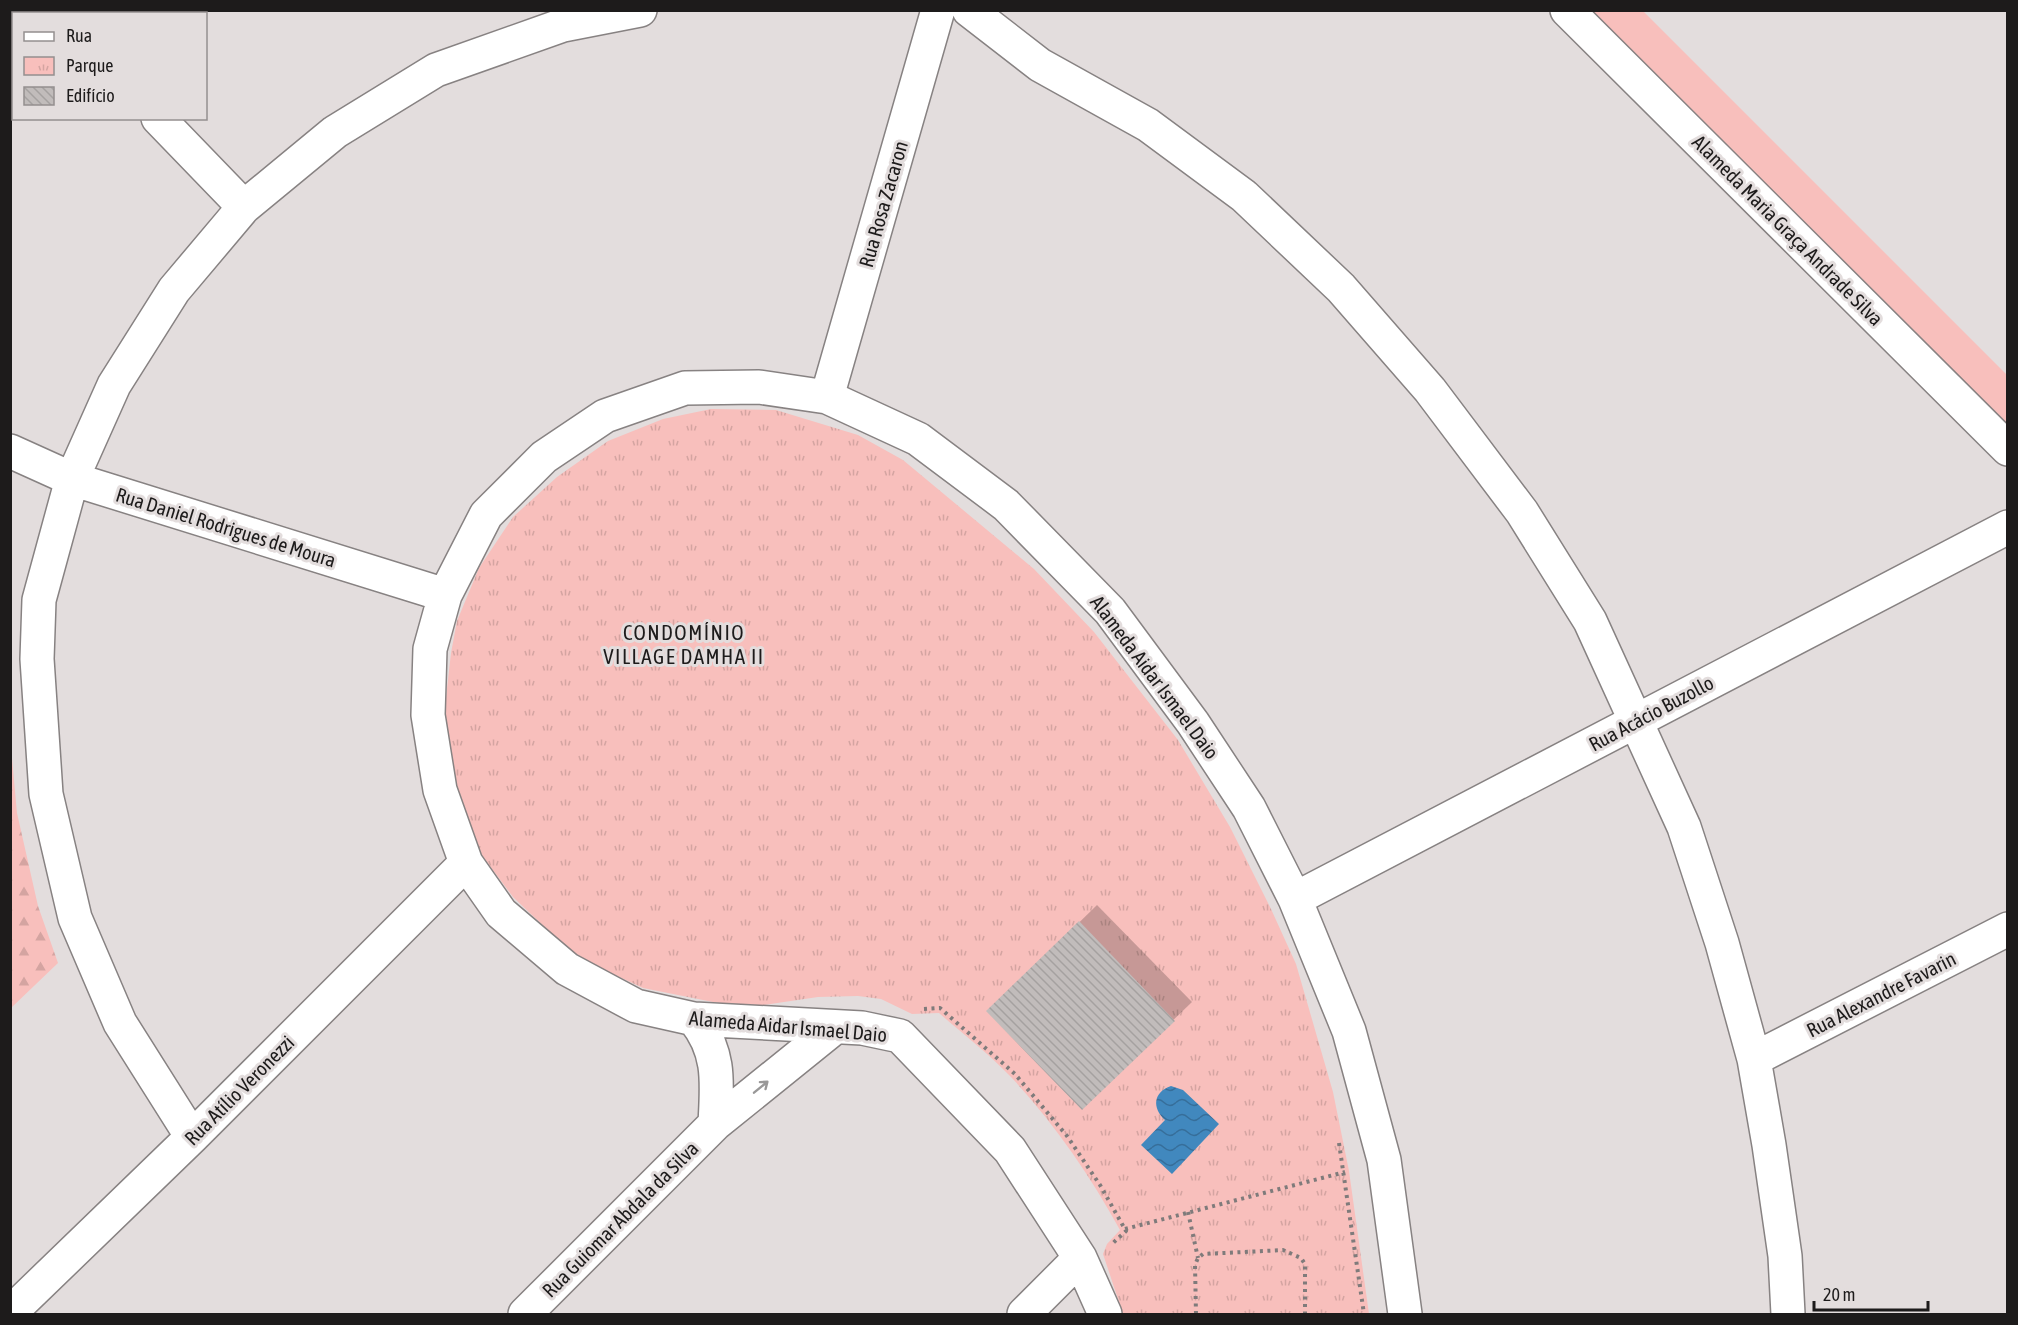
<svg xmlns="http://www.w3.org/2000/svg" width="2018" height="1325" font-family="'Asap Condensed',sans-serif">
<style>
.green{fill:#f8bfbc}
.forest{fill:url(#forest-firs)}
.park{fill:url(#park-tufts)}
.water{fill:url(#water-waves)}
.shadow{fill:#0003}
.building{fill:url(#building-back-hatch)}
.lines{fill:none;stroke-linecap:round;stroke-linejoin:round}
.street-casing{stroke:#878282;stroke-width:36}
.path{stroke:#7f7b7b;stroke-width:4;stroke-dasharray:3 4.5;stroke-linecap:butt}
.street{stroke:#fff;stroke-width:33}
.oneway{stroke:#999898}
.labels{text-anchor:middle;dominant-baseline:central;stroke-width:6;stroke-linejoin:round;paint-order:stroke}
.street-label{font-size:20px;fill:#1d1b1b;stroke:#e3dddd}
.neighbourhood-label{font-size:21px;letter-spacing:1.5px;fill:#1d1b1b;stroke:#e3dddd}
</style>
<defs>
<pattern id="forest-firs" width="22" height="20" patternUnits="userSpaceOnUse" patternTransform="scale(1.5)"><rect width="22" height="20" fill="#f8bfbc"/><path d="M5 1l3.5 6h-7zM16 11l3.5 6h-7z" fill="#d4a4a1"/></pattern>
<pattern id="park-tufts" width="24" height="20" patternUnits="userSpaceOnUse" patternTransform="scale(1.5)"><rect width="24" height="20" fill="#f8bfbc"/><path d="M3 7l-1-3M5 7V3M7 7l1-3M15 17l-1-3M17 17v-4M19 17l1-3" fill="none" stroke="#d4a4a1"/></pattern>
<pattern id="water-waves" width="16" height="10" patternUnits="userSpaceOnUse" patternTransform="scale(1.5)"><rect width="16" height="10" fill="#4188be"/><path d="M0 5q4-4 8 0t8 0" fill="none" stroke="#366e9a"/></pattern>
<pattern id="building-back-hatch" width="6" height="6" patternUnits="userSpaceOnUse" patternTransform="scale(1.5)"><rect width="6" height="6" fill="#c1bcbb"/><path d="M-1 5l2 2M0 0l6 6M5-1l2 2" fill="none" stroke="#a5a1a0"/></pattern>
</defs>
<rect width="100%" height="100%" fill="#e3dddd"/>
<!-- green -->
<path class="green" d="M1591,11h52l364,364v54z"/>
<!-- forest -->
<path class="forest" d="M10,736l7,77 21,93 20,57 -47,45z"/>
<!-- park -->
<path class="park" d="M711,409l65,1 82,25 45,25 131,109 60,63 84,108 52,87 41,82 25,55 37,128 16,79 20,143h-246l-20,-60 4,-10 13,-14c-30,-55 -66,-107 -109,-153 -22,-23 -48,-43 -72,-64l-27,1 -31,-15 -23,-3 -40,1 -75,11 -100,-20 -67,-31 -63,-60 -36,-48 -25,-65 -8,-69 7,-62 6,-32 22,-53 34,-51 44,-40 51,-36 55,-22z"/>
<!-- water -->
<path class="water" d="M1171,1086l12,4 36,34 -47,50 -31,-29 24,-25c-13,-12 -12,-28 6,-34z"/>
<!-- shadow -->
<path class="shadow" d="M1097,905l95,97 -110,106 -76,-114z"/>
<!-- building -->
<path class="building" d="M1079,921l96,100 -93,89 -96,-99z"/>
<g class="lines">
<defs>
<path id="street" d="M53,10l3,4
M969,10l71,55 108,60 96,71 97,92 89,102 92,122 68,109 94,206 38,116 32,116 15,86 16,111 3,58
M1567,10l441,439
M158,118l86,89
M827,397l111,-387
M10,451l62,28 373,116
M1295,899l713,-372
M694,1019c27,33 23,65 21,105
M1754,1059l254,-130
M192,1137l-72,-114 -45,-105 -29,-124 -9,-135 2,-59 33,-121 42,-94 60,-95 70,-83 91,-75 101,-62 127,-45 77,-15
M10,1313l182,-176 274,-274
M525,1314l190,-190 119,-96
M1024,1314l56,-56
M1105,1314l-25,-56 -70,-108 -110,-114 -38,-8 -168,-9 -58,-13 -69,-37 -66,-56 -35,-50 -26,-73 -12,-75 2,-66 15,-54 41,-80 58,-58 61,-41 80,-28 74,-1 68,10 91,42 88,66 104,106 83,112 56,85 46,91 54,132 35,129 21,154"/>
</defs>
<!-- street casing -->
<use href="#street" class="street-casing"/>
<!-- path -->
<path class="path" d="M924,1009l16,-1 75,66 52,62 33,49 26,46 -13,12
M1339,1143l25,171
M1188,1212l10,46
M1125,1229l220,-57
M1196,1314l-1,-49 3,-7 5,-4 80,-4 18,8 4,6v50"/>
<!-- street -->
<use href="#street" class="street"/>
</g>
<!-- one-way arrows -->
<defs><path id="oneway-shaft" d="M-6 0H5M1.5-3L5.5 0L1.5 3" fill="none" stroke-width="1.6" stroke-linecap="round" stroke-linejoin="round" transform="scale(1.5)"/></defs>
<use class="oneway" href="#oneway-shaft" transform="translate(761 1087) rotate(-39)"/>
<g class="labels">
<!-- street labels -->
<g class="street-label">
<text transform="translate(883 204) rotate(-74)">Rua Rosa Zacaron</text>
<text transform="translate(1788 230) rotate(45)">Alameda Maria Graça Andrade Silva</text>
<text transform="translate(226 527) rotate(17)">Rua Daniel Rodrigues de Moura</text>
<text transform="translate(1155 677) rotate(53)">Alameda Aidar Ismael Daio</text>
<text transform="translate(1651 713) rotate(-28)">Rua Acácio Buzollo</text>
<text transform="translate(1881 994) rotate(-27)">Rua Alexandre Favarin</text>
<text transform="translate(788 1026) rotate(5)">Alameda Aidar Ismael Daio</text>
<text transform="translate(239 1090) rotate(-45)">Rua Atílio Veronezzi</text>
<text transform="translate(620 1219) rotate(-45)">Rua Guiomar Abdala da Silva</text>
</g>
<!-- neighbourhood labels -->
<g class="neighbourhood-label">
<text x="684" y="632">CONDOMÍNIO<tspan x="684" dy="24">VILLAGE DAMHA II</tspan></text>
</g>
</g>
<!-- border -->
<rect width="2018" height="1325" fill="none" stroke="#1d1b1b" stroke-width="24"/>
<!-- legend -->
<rect x="12" y="12" width="195" height="108" fill="#e3dddd" stroke="#948f8f" stroke-width="1.5"/>
<rect x="24" y="32" width="30" height="9" fill="#ffffff" stroke="#948f8f" stroke-width="1.5"/>
<text x="66" y="42" font-size="18" fill="#1d1b1b">Rua</text>
<rect x="24" y="57" width="30" height="18" fill="url(#park-tufts)" stroke="#948f8f" stroke-width="1.5"/>
<text x="66" y="72" font-size="18" fill="#1d1b1b">Parque</text>
<rect x="24" y="87" width="30" height="18" fill="url(#building-back-hatch)" stroke="#948f8f" stroke-width="1.5"/>
<text x="66" y="102" font-size="18" fill="#1d1b1b">Edifício</text>
<!-- scale -->
<path d="M1814 1301v9h114v-9" fill="none" stroke="#1d1b1b" stroke-width="3"/>
<text x="1823" y="1301" font-size="18" fill="#1d1b1b" stroke="#e3dddd" stroke-width="4.5" paint-order="stroke">20 m</text>
</svg>
